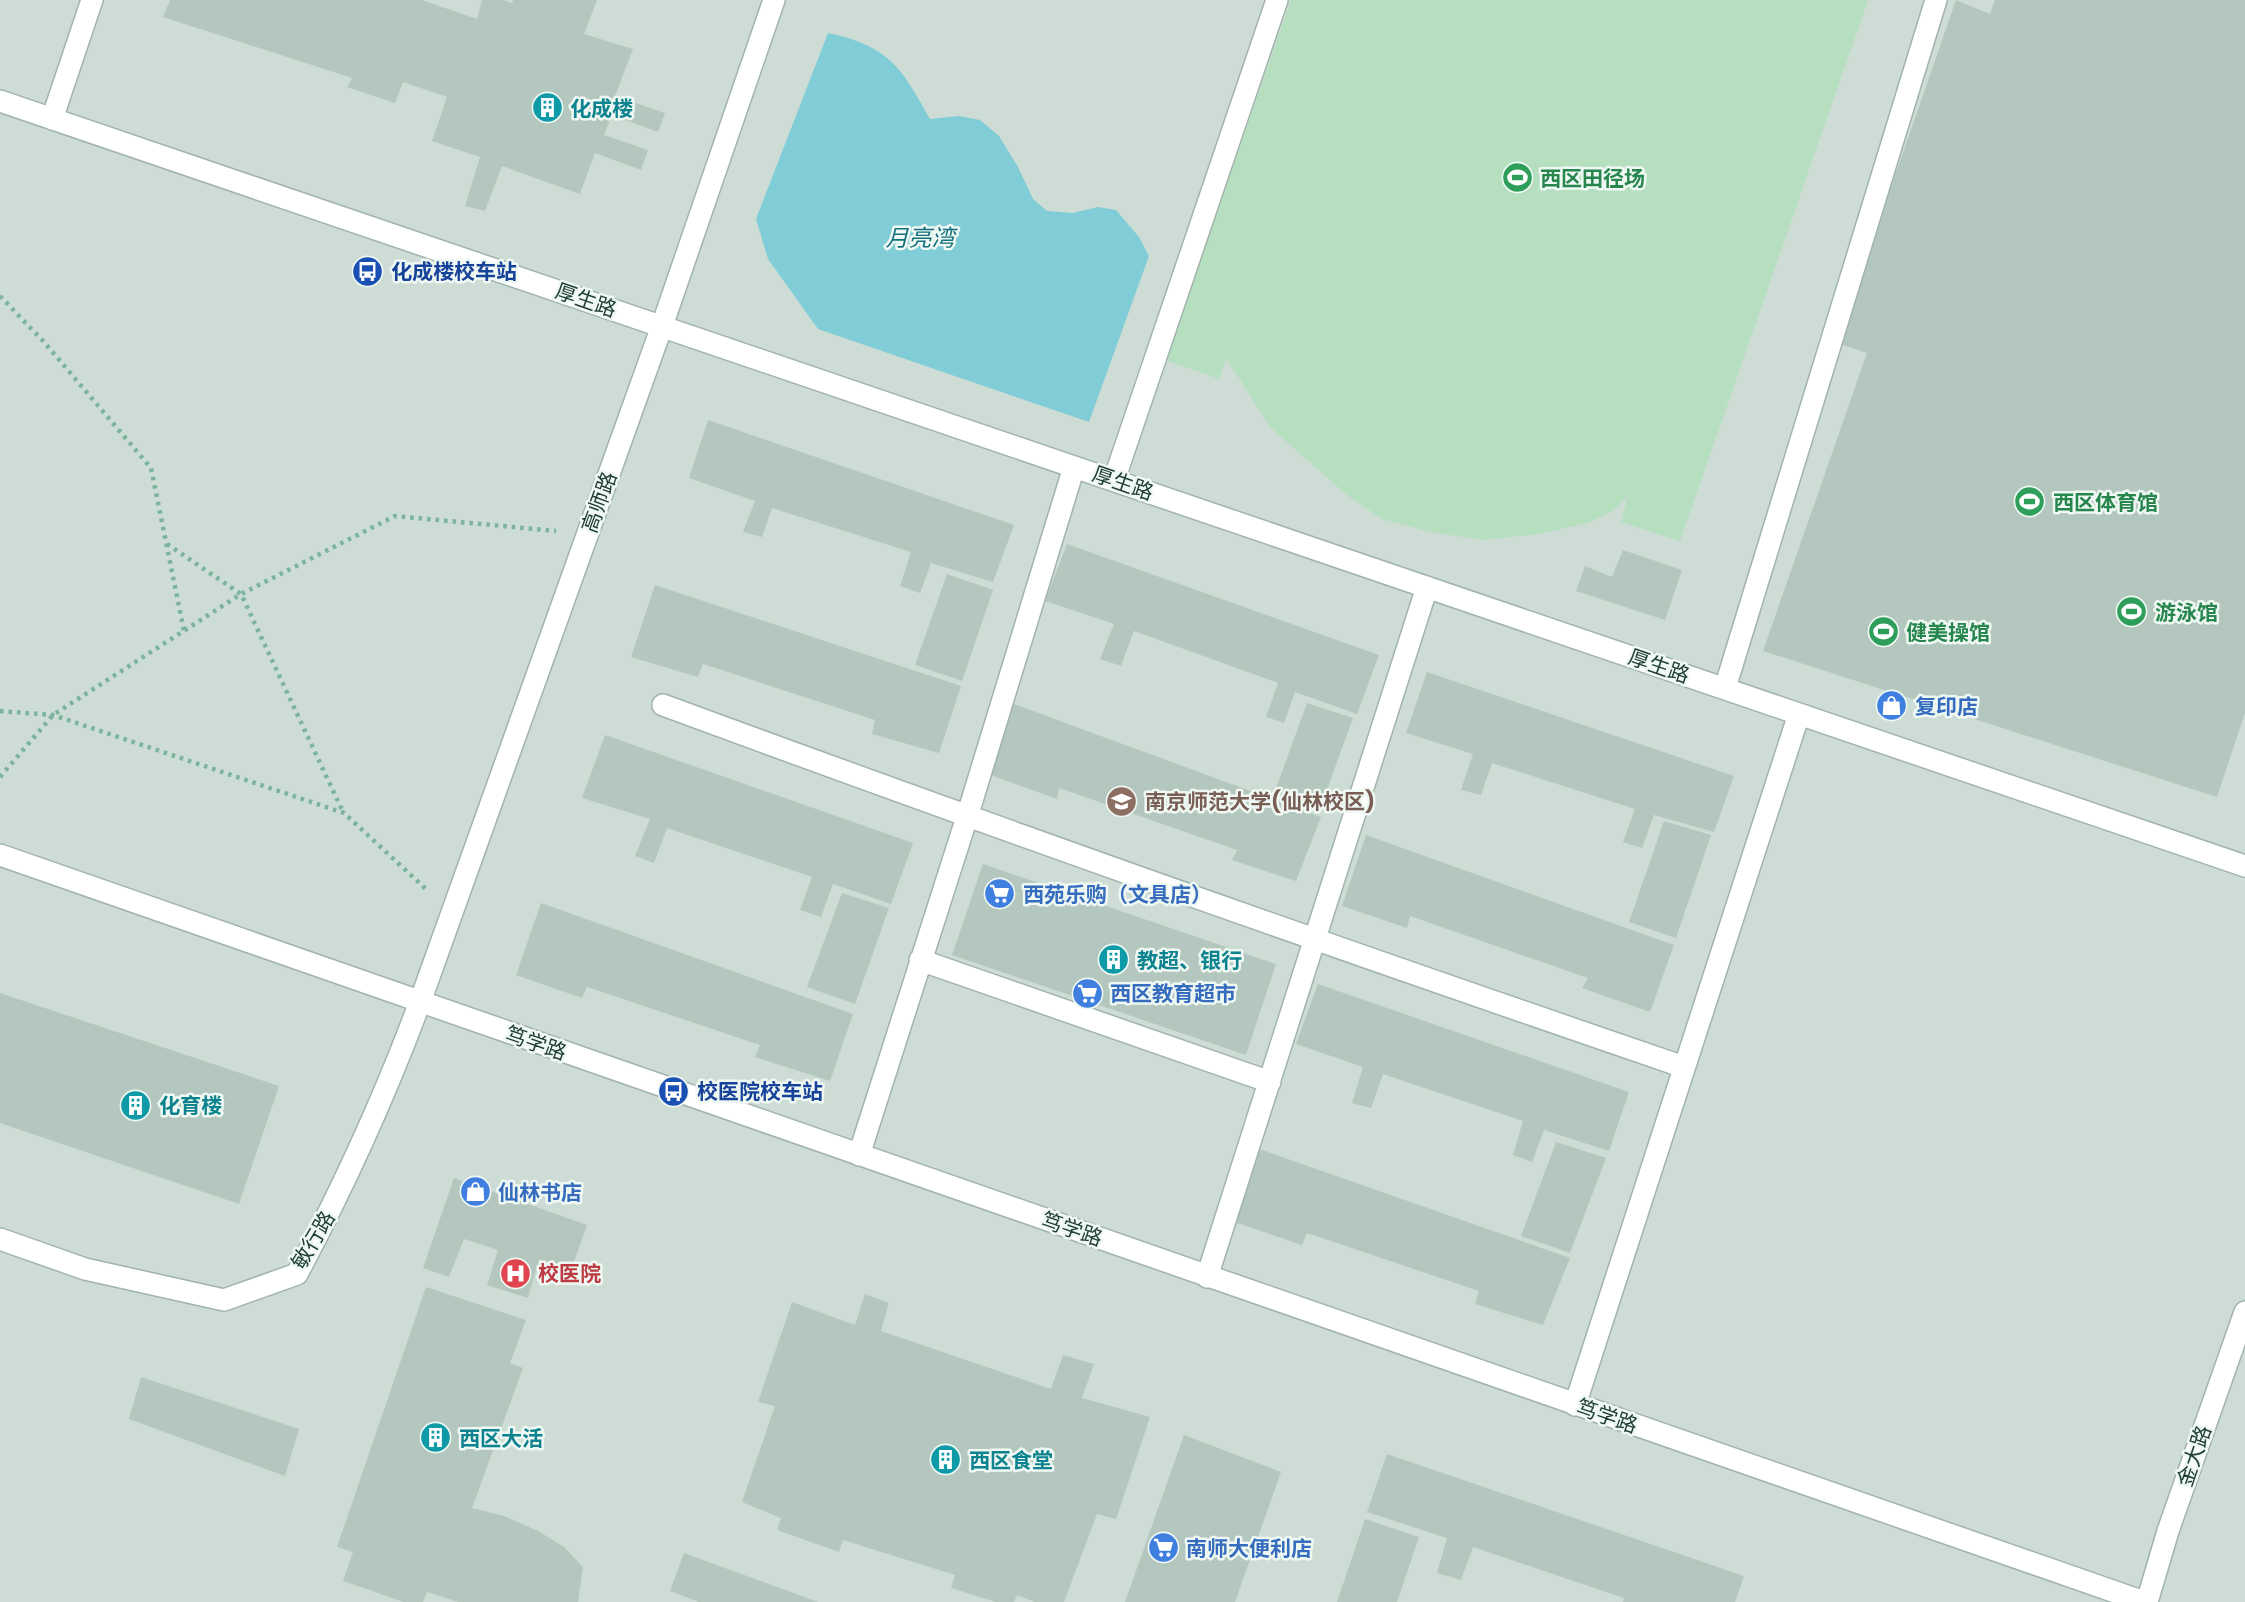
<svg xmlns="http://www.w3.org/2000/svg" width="2245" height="1602" font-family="Poppins,'Noto Sans SC',sans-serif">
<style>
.built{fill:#cddcd4}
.green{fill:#b5dfbf}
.water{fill:#80cdd7}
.building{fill:#b4c7be}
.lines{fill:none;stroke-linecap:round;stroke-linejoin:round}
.minor-casing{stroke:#a1b4ac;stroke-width:24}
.path{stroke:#7bb39f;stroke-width:4.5;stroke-dasharray:3.5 5;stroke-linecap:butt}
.minor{stroke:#fff;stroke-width:21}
.labels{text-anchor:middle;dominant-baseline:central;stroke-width:5;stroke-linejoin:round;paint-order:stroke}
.culture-label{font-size:21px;font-weight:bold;fill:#0d838f;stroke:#eff8f3;text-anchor:start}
.leisure-label{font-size:21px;font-weight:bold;fill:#27864d;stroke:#eff8f3;text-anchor:start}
.transit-label{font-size:21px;font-weight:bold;fill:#164399;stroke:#eff8f3;text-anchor:start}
.street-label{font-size:21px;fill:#1e3d34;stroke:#eff8f3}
.shop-label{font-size:21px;font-weight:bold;fill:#366cbe;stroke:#eff8f3;text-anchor:start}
.education-label{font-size:21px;font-weight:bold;fill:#785e54;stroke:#eff8f3;text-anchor:start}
.health-label{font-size:21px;font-weight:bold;fill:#be3a42;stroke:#eff8f3;text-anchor:start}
.water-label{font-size:23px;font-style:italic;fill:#12707f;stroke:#eff8f3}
</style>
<rect width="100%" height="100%" fill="#deece5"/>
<!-- built -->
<path class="built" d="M0,0h2245v1602h-2245z"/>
<!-- green -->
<path class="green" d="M1291,0h577l-188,541 -59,-19 7,-26 -15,15 -26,12 -48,11 -57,6 -51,-8 -49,-13 -35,-24 -76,-67 -45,-70 -7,21 -53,-19z"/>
<!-- water -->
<path class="water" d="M828,33c61,13 74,35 102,86l29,-3 21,4 19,16 19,31 15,32 14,12 26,2 25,-6 18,3 23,27 10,19 -60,166 -271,-93 -50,-70 -12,-40z"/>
<!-- building -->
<path class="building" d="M170,0h252l55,19 5,-19h21l9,3 1,-3h84l-13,34 49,15 -18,47 50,17 -7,19 -46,-17 -8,20 44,15 -7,20 -46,-17 -15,41 -78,-28 -17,45 -20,-5 15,-49 -48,-16 15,-44 -44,-15 -8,21 -48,-16 5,-9 -189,-61z
M1956,0l34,14 5,-14h250v713l-28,84 -454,-146 104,-298 -30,-10z
M708,420l306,105 -21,57 -62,-19 -11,30 -20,-7 11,-34 -139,-44 -10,29 -19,-5 12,-31 -66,-23z
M1067,544l312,111 -22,59 -62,-22 -11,31 -18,-6 12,-34 -144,-52 -13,35 -21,-7 14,-35 -69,-23z
M1623,550l59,20 -17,50 -89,-29 9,-25 27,11z
M947,574l46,16 -31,91 -47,-16z
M655,585l306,101 -22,67 -67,-19 3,-14 -172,-56 -5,13 -67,-20z
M1427,672l307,104 -20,56 -60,-17 -12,33 -19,-6 12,-33 -143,-46 -11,32 -20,-5 12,-36 -67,-21z
M1307,703l46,15 -33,91 -46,-15z
M1014,704l307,113 -25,64 -64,-21 5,-10 -178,-62 -2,11 -69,-25z
M605,735l308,108 -22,61 -58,-20 -12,33 -21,-7 12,-33 -145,-49 -13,35 -19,-7 15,-37 -68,-21z
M1664,821l47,14 -35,103 -47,-16z
M1366,835l308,110 -24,67 -68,-24 6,-10 -178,-62 -3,12 -65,-22z
M983,864l293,100 -30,91 -294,-100z
M842,893l47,15 -34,96 -48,-17z
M541,903l312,111 -23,67 -75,-24 5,-12 -173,-58 -5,11 -66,-23z
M1318,984l311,108 -20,59 -65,-21 -12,32 -19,-7 10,-34 -140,-47 -12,34 -19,-5 11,-36 -67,-23z
M0,993l279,93 -40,118 -239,-81z
M1556,1142l50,16 -36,95 -49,-17z
M1259,1149l311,109 -27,67 -68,-21 4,-13 -172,-58 -5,12 -68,-23z
M454,1178l133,47 -16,45 -32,-11 -11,39 -41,-13 11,-35 -34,-11 -15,38 -26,-9z
M426,1287l100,33 -16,43 13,5 -51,140 32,8 34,15 26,16 19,20 -5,35h-120l-31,-10 -4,10h-19l-61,-21 10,-29 -16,-5z
M865,1294l24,9 -8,28 170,58 12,-34 31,9 -12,34 68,19 -34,102 -19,-5 -33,88h-29l-18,-7 -3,7h-18l-45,-14 4,-13 -112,-35 -4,12 -62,-22 4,-12 -39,-16 33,-96 -17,-4 34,-100 63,23z
M141,1377l158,52 -14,47 -156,-57z
M1184,1435l97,37 -46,130h-110z
M1387,1454l357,122 -9,26h-112l1,-4 -151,-51 -12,33 -24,-7 10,-35 -80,-26z
M1365,1519l54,18 -22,65h-60z
M684,1553l134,49h-119l-29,-11z"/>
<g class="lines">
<defs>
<path id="minor" d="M0,101l2245,765
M52,119l40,-119
M1114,480l163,-480
M1725,688l211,-688
M663,705c339,125 679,245 1021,362
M0,855l2144,747
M920,960l350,122
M859,1155l108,-338 107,-350
M0,1239l85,30 139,31 73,-26c47,-88 88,-178 123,-272l242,-676 112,-326
M1207,1277l220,-690
M1575,1405l224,-691
M2147,1602l21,-71 77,-219"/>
</defs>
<!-- minor casing -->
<use href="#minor" class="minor-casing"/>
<!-- path -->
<path class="path" d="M0,296l44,46 107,126 33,163
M167,544l74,50 102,218
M0,711l53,4 291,98 84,78
M0,777l53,-62 188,-121 154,-78 161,15"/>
<!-- minor -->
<use href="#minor" class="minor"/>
</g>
<!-- icons -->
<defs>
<symbol id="building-disc" viewBox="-11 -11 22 22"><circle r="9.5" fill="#0f9aa8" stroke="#eff8f3"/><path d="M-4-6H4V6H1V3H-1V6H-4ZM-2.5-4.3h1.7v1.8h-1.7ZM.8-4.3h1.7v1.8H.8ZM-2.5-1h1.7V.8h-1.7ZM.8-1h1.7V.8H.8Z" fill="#fff"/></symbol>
<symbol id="stadium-disc" viewBox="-11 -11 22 22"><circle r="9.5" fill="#2e9e5b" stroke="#eff8f3"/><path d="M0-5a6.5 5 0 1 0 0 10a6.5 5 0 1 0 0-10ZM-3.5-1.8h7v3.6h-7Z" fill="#fff"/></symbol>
<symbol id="bus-disc" viewBox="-11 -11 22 22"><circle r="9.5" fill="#1a4fb4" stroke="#eff8f3"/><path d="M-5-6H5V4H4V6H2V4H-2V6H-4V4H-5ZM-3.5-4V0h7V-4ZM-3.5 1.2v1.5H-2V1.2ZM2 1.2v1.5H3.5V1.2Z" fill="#fff"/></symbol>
<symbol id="shop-disc" viewBox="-11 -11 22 22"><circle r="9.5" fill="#3f7fe0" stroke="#eff8f3"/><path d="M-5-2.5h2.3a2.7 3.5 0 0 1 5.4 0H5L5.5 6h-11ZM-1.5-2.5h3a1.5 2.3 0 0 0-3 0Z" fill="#fff"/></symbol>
<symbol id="university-disc" viewBox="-11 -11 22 22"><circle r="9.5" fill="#8d6e63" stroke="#eff8f3"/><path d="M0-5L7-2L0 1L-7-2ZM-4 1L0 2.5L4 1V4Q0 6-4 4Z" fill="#fff"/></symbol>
<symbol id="supermarket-disc" viewBox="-11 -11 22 22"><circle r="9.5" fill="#3f7fe0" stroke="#eff8f3"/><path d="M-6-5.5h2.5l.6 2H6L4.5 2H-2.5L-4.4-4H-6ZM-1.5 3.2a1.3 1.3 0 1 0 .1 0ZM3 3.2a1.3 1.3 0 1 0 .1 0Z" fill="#fff"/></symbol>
<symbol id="hospital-disc" viewBox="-11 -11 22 22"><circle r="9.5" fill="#e0444e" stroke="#eff8f3"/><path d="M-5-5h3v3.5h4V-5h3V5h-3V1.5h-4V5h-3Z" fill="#fff"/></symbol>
</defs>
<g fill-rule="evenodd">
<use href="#building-disc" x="530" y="90" width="35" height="35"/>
<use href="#stadium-disc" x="1500" y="160" width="35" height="35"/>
<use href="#bus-disc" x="350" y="254" width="35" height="35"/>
<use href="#stadium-disc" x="2012" y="484" width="35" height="35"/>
<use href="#stadium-disc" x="2114" y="594" width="35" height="35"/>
<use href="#stadium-disc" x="1866" y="614" width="35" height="35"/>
<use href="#shop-disc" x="1874" y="688" width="35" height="35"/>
<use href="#university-disc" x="1104" y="784" width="35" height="35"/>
<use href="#supermarket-disc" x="982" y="876" width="35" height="35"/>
<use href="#building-disc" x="1096" y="942" width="35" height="35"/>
<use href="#supermarket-disc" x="1070" y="976" width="35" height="35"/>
<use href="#bus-disc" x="656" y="1074" width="35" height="35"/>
<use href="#building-disc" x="118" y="1088" width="35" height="35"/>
<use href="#shop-disc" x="458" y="1174" width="35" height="35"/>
<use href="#hospital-disc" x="498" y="1256" width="35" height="35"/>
<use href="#building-disc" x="418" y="1420" width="35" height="35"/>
<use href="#building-disc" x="928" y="1442" width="35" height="35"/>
<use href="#supermarket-disc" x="1146" y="1530" width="35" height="35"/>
</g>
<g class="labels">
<!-- culture labels -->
<g class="culture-label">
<text x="570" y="108">化成楼</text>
<text x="1137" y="960">教超、银行</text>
<text x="159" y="1105">化育楼</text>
<text x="459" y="1438">西区大活</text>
<text x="969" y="1460">西区食堂</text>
</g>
<!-- leisure labels -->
<g class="leisure-label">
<text x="1540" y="178">西区田径场</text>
<text x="2053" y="502">西区体育馆</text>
<text x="2155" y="612">游泳馆</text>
<text x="1906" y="632">健美操馆</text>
</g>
<!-- transit labels -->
<g class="transit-label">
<text x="391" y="271">化成楼校车站</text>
<text x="697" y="1091">校医院校车站</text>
</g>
<!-- street labels -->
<g class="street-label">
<text transform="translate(586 300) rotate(19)">厚生路</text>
<text transform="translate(1123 483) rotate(19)">厚生路</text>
<text transform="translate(599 502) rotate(-70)">高师路</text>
<text transform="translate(1659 666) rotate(19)">厚生路</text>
<text transform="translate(536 1043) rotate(19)">笃学路</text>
<text transform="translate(1072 1229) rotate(19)">笃学路</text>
<text transform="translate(313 1240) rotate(-59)">敏行路</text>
<text transform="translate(1607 1416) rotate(19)">笃学路</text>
<text transform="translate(2194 1456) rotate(-71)">金大路</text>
</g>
<!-- shop labels -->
<g class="shop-label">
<text x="1915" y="706">复印店</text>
<text x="1023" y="894">西苑乐购（文具店）</text>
<text x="1110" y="993">西区教育超市</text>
<text x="498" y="1192">仙林书店</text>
<text x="1186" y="1548">南师大便利店</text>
</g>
<!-- education labels -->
<g class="education-label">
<text x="1145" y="801">南京师范大学(仙林校区)</text>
</g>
<!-- health labels -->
<g class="health-label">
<text x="538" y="1273">校医院</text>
</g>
<!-- water labels -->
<g class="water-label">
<text x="920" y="238">月亮湾</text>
</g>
</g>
</svg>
